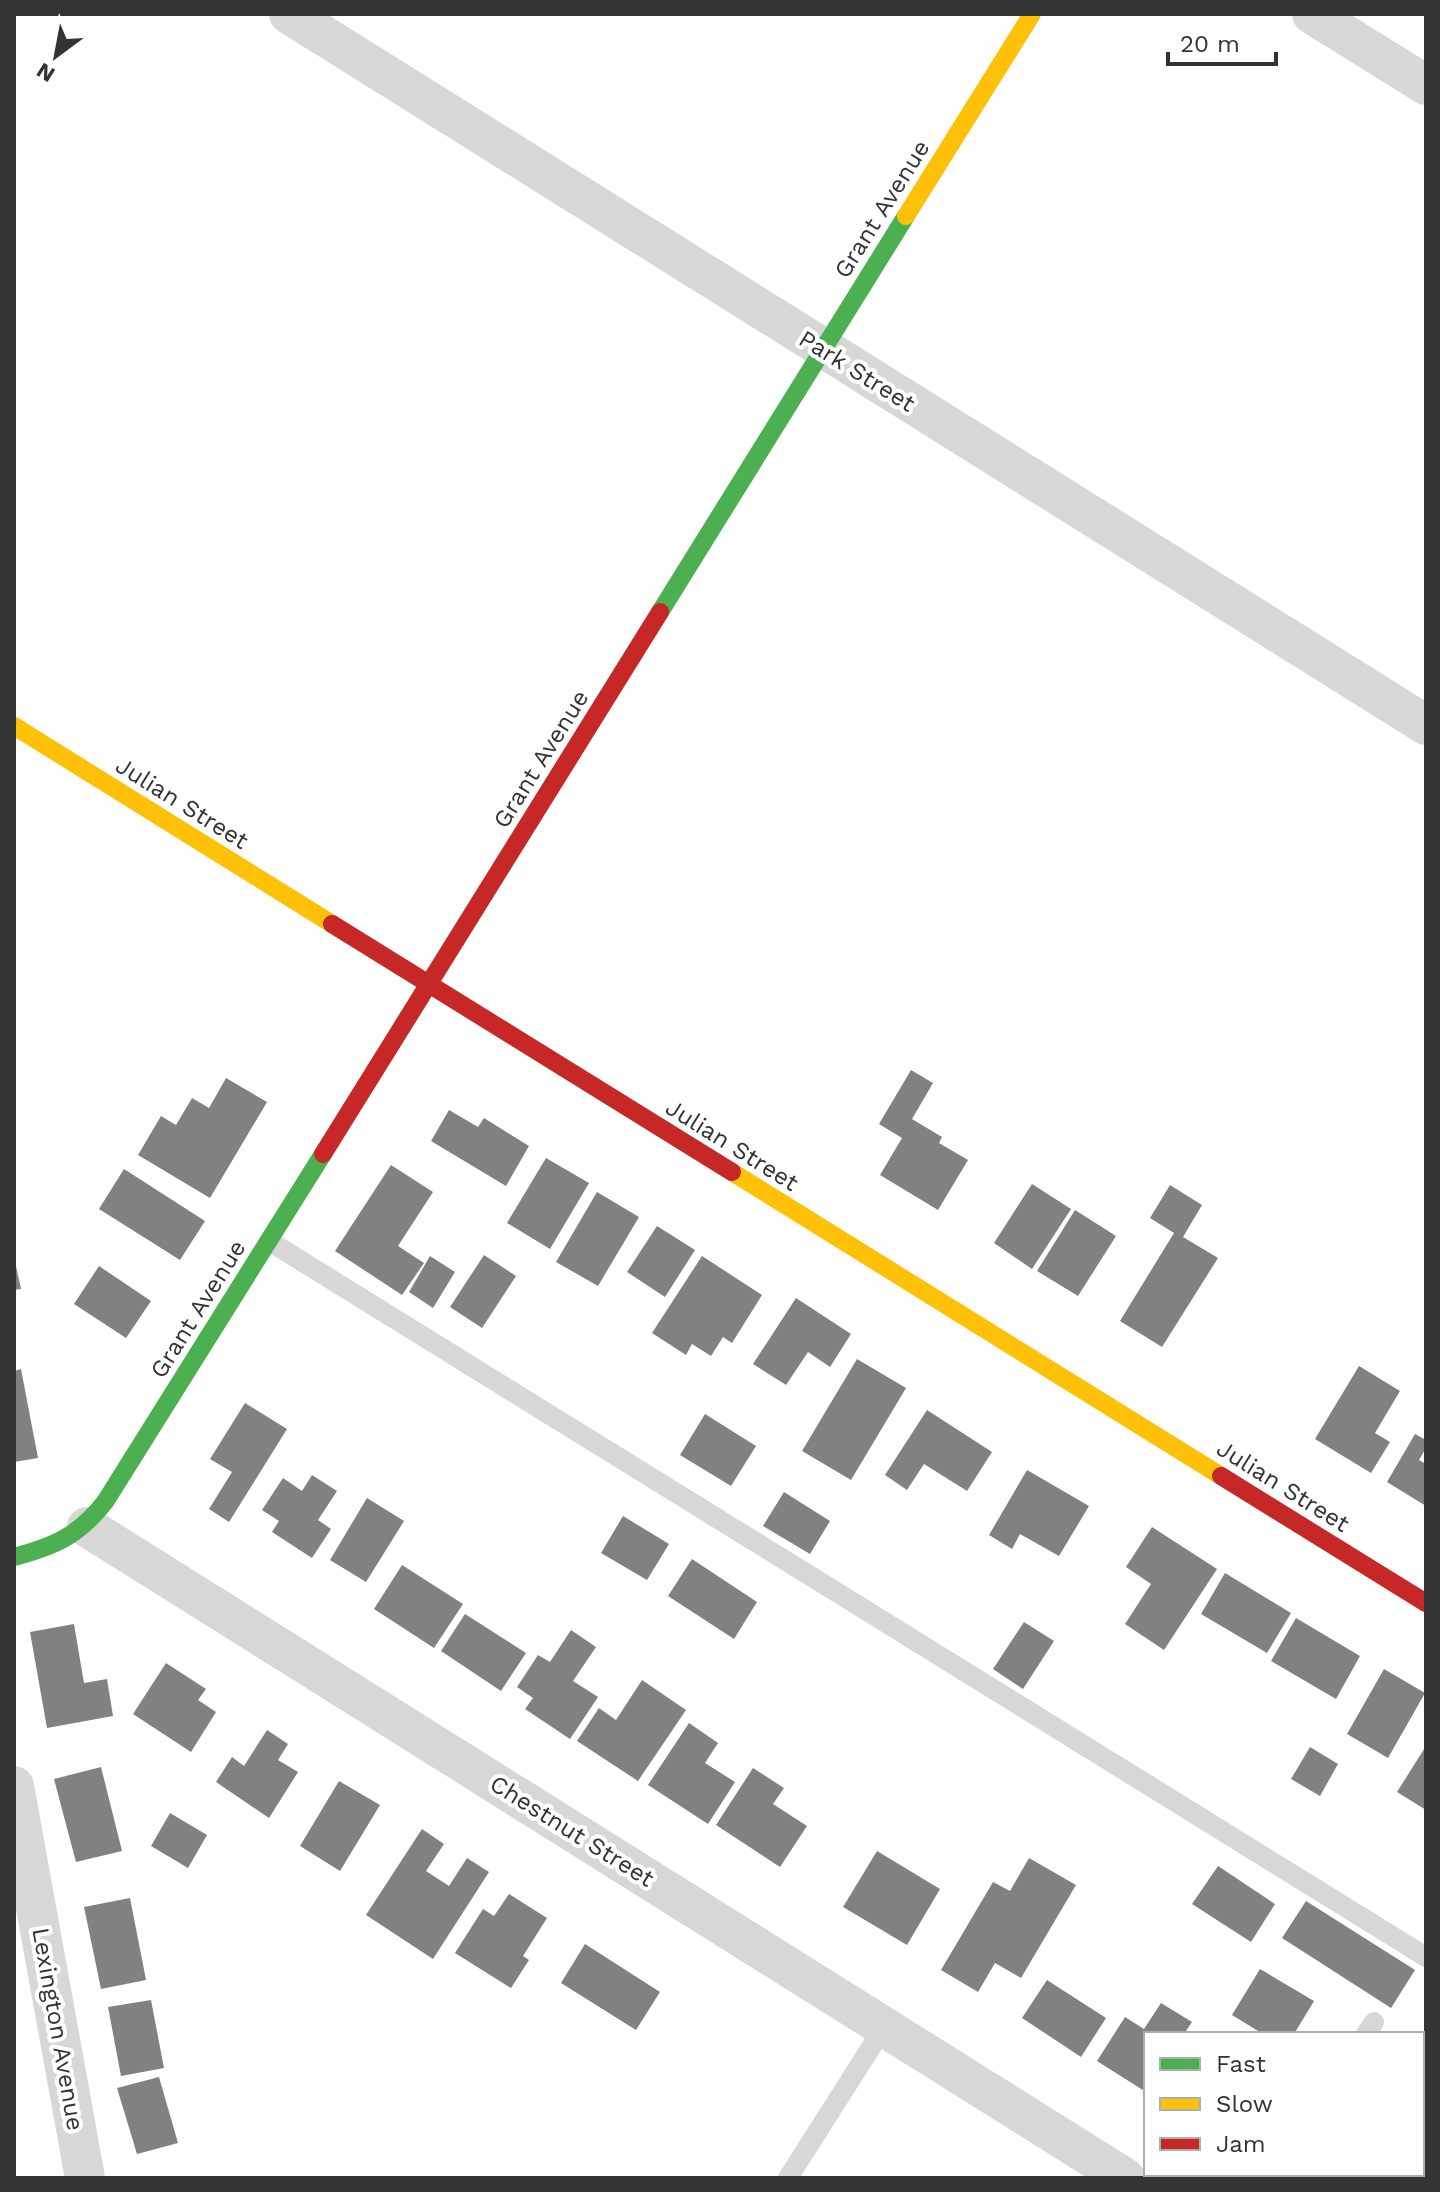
<svg xmlns="http://www.w3.org/2000/svg" width="1440" height="2192" font-family="'Work Sans',sans-serif">
<style>
.building{fill:#818181}
.lines{fill:none;stroke-linecap:round;stroke-linejoin:round}
.lane{stroke:#d7d7d7;stroke-width:20}
.street{stroke:#d7d7d7;stroke-width:40}
.fast{stroke:#4caf50;stroke-width:18}
.slow{stroke:#ffc107;stroke-width:18}
.jam{stroke:#c62828;stroke-width:18}
.labels{text-anchor:middle;dominant-baseline:central;stroke-width:8;stroke-linejoin:round;paint-order:stroke}
.street-label{font-size:24px;fill:#333;stroke:#fff}
</style>
<rect width="100%" height="100%" fill="#fff"/>
<!-- building -->
<path class="building" d="M911,1070l22,13 -21,36 30,18 -3,6 29,17 -30,50 -58,-35 22,-37 -23,-14z
M226,1078l41,24 -57,96 -72,-43 23,-39 15,9 16,-27 17,10z
M449,1110l29,17 6,-9 45,28 -23,40 -75,-45z
M546,1158l43,25 -39,66 -43,-26z
M391,1165l42,27 -35,54 26,17 -22,32 -67,-44z
M124,1169l81,52 -25,39 -81,-51z
M1032,1184l39,25 -39,60 -38,-26z
M1170,1185l32,20 -19,32 35,21 -56,89 -42,-26 54,-88 -24,-15z
M597,1192l42,25 -41,69 -42,-24z
M1075,1210l41,26 -38,60 -41,-25z
M657,1226l38,24 -30,47 -38,-25z
M484,1255l32,21 -34,52 -32,-21z
M430,1256l25,16 -22,36 -24,-16z
M702,1256l60,39 -30,48 -9,-6 -12,19 -19,-12 -6,11 -34,-22z
M14,1257l7,32 -7,1z
M99,1266l52,35 -25,37 -52,-34z
M796,1298l55,36 -21,33 -22,-15 -22,33 -33,-21z
M857,1359l49,29 -55,92 -49,-29z
M1359,1366l41,25 -25,42 15,9 -19,31 -56,-34z
M21,1369l17,89 -24,4v-91z
M245,1403l42,26 -58,93 -20,-13 23,-37 -22,-13z
M927,1410l65,42 -25,39 -43,-27 -17,26 -22,-15z
M705,1414l51,32 -25,40 -51,-31z
M1415,1434l11,6v8l-7,12 7,4v42l-39,-24z
M1027,1470l62,36 -30,50 -39,-22 -8,15 -23,-14z
M312,1475l25,16 -19,29 13,9 -19,29 -40,-26 7,-11 -17,-11 21,-32 19,13z
M784,1492l46,29 -20,33 -47,-28z
M367,1498l37,23 -38,61 -36,-22z
M623,1516l46,28 -22,36 -46,-27z
M1152,1527l65,42 -53,81 -39,-26 26,-40 -25,-17z
M692,1559l65,43 -23,37 -66,-43z
M402,1565l61,39 -29,44 -60,-39z
M1225,1573l66,40 -24,40 -66,-39z
M465,1614l61,39 -25,38 -60,-40z
M1296,1618l64,38 -24,43 -65,-38z
M1024,1622l30,19 -31,48 -30,-20z
M74,1624l10,59 23,-4 6,37 -66,12 -17,-96z
M571,1630l25,17 -23,34 25,16 -28,42 -45,-30 8,-11 -16,-11 21,-32 12,7z
M166,1663l40,26 -8,11 18,12 -25,40 -58,-38z
M1384,1669l41,24 -37,65 -41,-24z
M642,1680l44,30 -48,71 -61,-40 22,-33 17,12z
M689,1723l29,20 -13,20 30,19 -27,42 -60,-39z
M267,1730l21,14 -10,16 20,12 -29,46 -53,-36 16,-25 12,9z
M1426,1746v64l-29,-18z
M1310,1747l28,17 -18,32 -29,-17z
M101,1767l21,84 -46,11 -22,-83z
M753,1768l31,20 -11,16 34,22 -27,41 -64,-42z
M339,1781l41,24 -40,66 -40,-25z
M170,1813l37,22 -19,33 -37,-22z
M422,1829l22,15 -18,27 23,15 18,-28 22,14 -56,87 -67,-44z
M877,1851l63,38 -33,56 -64,-38z
M1029,1858l47,27 -55,93 -26,-15 -17,29 -37,-22 52,-88 17,9z
M1218,1866l57,38 -24,38 -59,-38z
M509,1894l38,24 -24,38 6,4 -18,28 -56,-35 28,-44 11,7z
M130,1898l16,82 -45,9 -17,-82z
M1306,1901l109,69 -24,38 -109,-70z
M585,1944l75,48 -24,38 -75,-47z
M1260,1969l54,32 -20,33h-31l-31,-19z
M1047,1980l59,38 -25,39 -59,-39z
M151,2000l13,68 -43,8 -13,-69z
M1161,2003l31,19 -8,12h-38v58l-49,-31 28,-44 19,12z
M159,2077l19,66 -41,11 -20,-66z
M1306,2174h78l-3,4h-68z"/>
<g class="lines">
<!-- lane -->
<path class="lane" d="M269,1241l1157,716
M1366,2034l8,-12
M788,2178l96,-151
M1280,2178l2,-4"/>
<!-- street -->
<path class="street" d="M289,14l1137,711
M1312,14l114,71
M87,1527l1038,651
M14,1786l71,392"/>
<!-- fast -->
<path class="fast" d="M660,612l246,-396
M14,1557c41,-11 64,-21 91,-55l218,-348"/>
<!-- slow -->
<path class="slow" d="M906,216l126,-202
M14,726l318,198
M732,1172l489,304"/>
<!-- jam -->
<path class="jam" d="M332,924l400,248
M323,1154l337,-542
M1221,1476l205,127"/>
</g>
<g class="labels">
<!-- street labels -->
<g class="street-label">
<text transform="translate(882 209) rotate(-58)">Grant Avenue</text>
<text transform="translate(857 371) rotate(32)">Park Street</text>
<text transform="translate(541 759) rotate(-58)">Grant Avenue</text>
<text transform="translate(182 803) rotate(32)">Julian Street</text>
<text transform="translate(732 1145) rotate(32)">Julian Street</text>
<text transform="translate(198 1309) rotate(-58)">Grant Avenue</text>
<text transform="translate(1283 1486) rotate(32)">Julian Street</text>
<text transform="translate(572 1831) rotate(32)">Chestnut Street</text>
<text transform="translate(58 2029) rotate(80)">Lexington Avenue</text>
</g>
</g>
<!-- border -->
<rect width="1440" height="2192" fill="none" stroke="#333333" stroke-width="32"/>
<!-- legend -->
<rect x="1144" y="2032" width="280" height="144" fill="#ffffff" stroke="#adadad" stroke-width="2"/>
<rect x="1160" y="2058" width="40" height="12" fill="#4caf50" stroke="#adadad" stroke-width="2"/>
<text x="1216" y="2072" font-size="24" fill="#333333">Fast</text>
<rect x="1160" y="2098" width="40" height="12" fill="#ffc107" stroke="#adadad" stroke-width="2"/>
<text x="1216" y="2112" font-size="24" fill="#333333">Slow</text>
<rect x="1160" y="2138" width="40" height="12" fill="#c62828" stroke="#adadad" stroke-width="2"/>
<text x="1216" y="2152" font-size="24" fill="#333333">Jam</text>
<!-- north arrow -->
<g transform="translate(56 56) rotate(212)" stroke="#ffffff" stroke-width="6" paint-order="stroke">
<path d="M0-6L14 30L0 20L-14 30Z" fill="#333333"/>
<text y="-12" font-size="22" font-weight="bold" text-anchor="middle" fill="#333333">N</text>
</g>
<!-- scale -->
<path d="M1168 52v12h108v-12" fill="none" stroke="#333333" stroke-width="4"/>
<text x="1180" y="52" font-size="24" fill="#333333" stroke="#ffffff" stroke-width="6" paint-order="stroke">20 m</text>
</svg>
